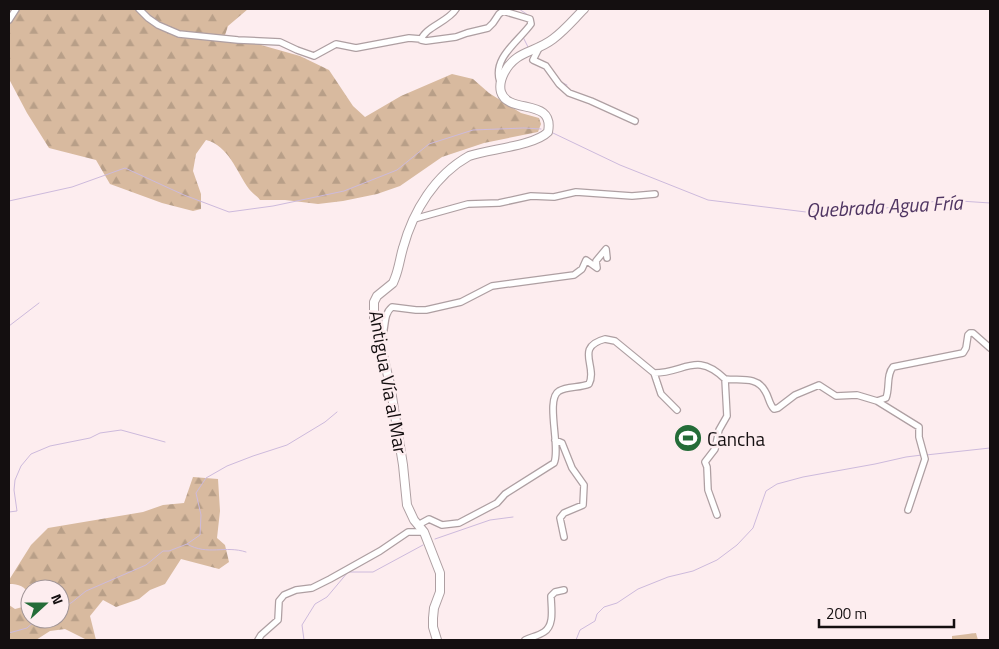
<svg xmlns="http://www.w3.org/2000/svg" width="999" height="649" font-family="'Titillium Web',sans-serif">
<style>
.forest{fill:url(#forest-firs)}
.pitch{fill:#d6b99f}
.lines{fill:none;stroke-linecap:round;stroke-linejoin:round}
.stream{stroke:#cdbadc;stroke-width:1}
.street-casing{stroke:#ae9fa2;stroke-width:8}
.secondary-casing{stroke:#ae9fa2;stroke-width:10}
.street{stroke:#fff;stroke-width:5.5}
.secondary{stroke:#fff;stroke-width:8}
.labels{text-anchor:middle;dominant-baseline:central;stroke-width:5;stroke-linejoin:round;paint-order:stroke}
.street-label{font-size:19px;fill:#140f10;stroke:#fdedef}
.poi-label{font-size:19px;fill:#140f10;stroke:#fdedef;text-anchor:start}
.water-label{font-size:20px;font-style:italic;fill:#4f3562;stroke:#fdedef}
</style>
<defs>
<pattern id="forest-firs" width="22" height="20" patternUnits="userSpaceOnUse" patternTransform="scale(1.25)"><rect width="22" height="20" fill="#d8ba9f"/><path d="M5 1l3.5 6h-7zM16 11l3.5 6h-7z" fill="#b89f88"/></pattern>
</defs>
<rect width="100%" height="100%" fill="#fdedef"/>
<!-- forest -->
<path class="forest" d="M9,9h239l-20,17 -3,9 75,21 29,14 24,36 12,11 36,-21 51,-22 21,5 16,14 32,20 18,5 2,6 -3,8 -54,11 -42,14 -42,29 -23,8 -34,7 -25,3 -33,-4h-25c-3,-4 -8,-7 -11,-11 -13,-18 -20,-43 -43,-49l-10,14 -3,17 8,23v15l-8,2 -31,-8 -52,-19 -14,-24 -47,-12 -22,-35 -18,-34z
M193,477l25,2 2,32 -3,27 8,7 4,17 -10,7 -38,-10 -16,25 -15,6 -11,9 -23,8 -13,-7 -13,16 6,24h-9l-22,-11 -15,2 -14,9h-27v-35l6,4 15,-4v14h30v-30h-30v7c-5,-10 -11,-12 -21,-12v-4l22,-35 17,-17 95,-16 20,-7 21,-2z
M976,633l2,7h-26v-4z"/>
<!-- pitch -->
<path class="pitch" d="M695,430l4,11 -19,6 -4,-11z"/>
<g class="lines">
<!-- stream -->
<path class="stream" d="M519,9l12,8
M523,37l5,10
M561,82l6,3
M553,133l67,32 88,35 98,12 65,-2 74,-10 45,3
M9,201l63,-14 53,-19 59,27 45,17 44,-6 71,-15 53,-21 32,-26 44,-14 51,-2 17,1
M9,326l30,-23
M926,455l64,-7
M9,512l8,-1 -3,-21 1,-10 6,-14 10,-12 19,-8 40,-8 10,-5 21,-3 44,12
M435,539l55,-19 23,-3
M187,544l13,-9 1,-20 -5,-22 10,-15 21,-12 26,-10 34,-11 38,-23 12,-10
M60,607l11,-4 15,-12 60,-26 17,-14h6l18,-7c21,12 38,1 59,8
M9,633l18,-5 10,-9
M304,640l-2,-15 13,-21 12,-7 21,-25h25l50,-27
M576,640l4,-10 15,-9 2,-7 7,-7 13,-4 21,-14 30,-12 25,-6 24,-11 20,-15 16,-17 13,-37 11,-7 26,-7 72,-13 31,-7 16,-2"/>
<defs>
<path id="street" d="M139,9l9,9 10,7 21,9 59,6 42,2 17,8 17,6 22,-12 20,4 53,-10 12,1
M456,9c-8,13 -31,18 -35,31l5,1 30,-4 11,-4 21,-5 5,-5 6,-9 4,-3 27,8 1,5c-13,18 -39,34 -31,58
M9,20l7,-11
M540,46l-7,14 13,6 13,18 10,9 22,8 44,20
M414,219l54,-15 31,-1 32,-7 23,1 22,-5 56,4 23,-2
M379,342c9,-10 2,-26 13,-35l24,3h10l35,-8 31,-16 82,-11 8,-6 4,-9 11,8 -1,-7 10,-12 1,9
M654,373l7,21 16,16
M877,401l9,-3c4,-10 0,-23 7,-31l70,-14 3,-5 2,-13 2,-2h3l17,15
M555,440l7,3 10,25 12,17 -1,20 -19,8 -4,5 4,19
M717,515l-9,-25 -1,-23 -2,-5 10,-13 4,-19 8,-14 -2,-37
M418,525l11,-6 13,6 17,-2 38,-20 8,-9 49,-31c7,-15 -9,-64 5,-72 8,-5 21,-3 30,-7 9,-17 -15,-37 16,-45l10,2 39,32c31,0 42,-22 71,6 15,2 32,-3 40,12 4,6 4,13 9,18l4,-1 17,-13 24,-10 17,11 21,-1 20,6 42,26v10l6,22 -17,51
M258,640l3,-5 17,-15 1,-19 5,-6 12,-5 16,-2 18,-9 50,-28 28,-19h16
M525,640c6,-3 13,-4 19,-8 11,-7 7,-25 7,-36l4,-4 9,-2"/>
<path id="secondary" d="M437,640l-4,-13v-9l1,-10 6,-16v-19l-16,-41 -10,-12 -7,-15 -4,-40 -13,-81 -16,-65v-17l3,-6 16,-13 2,-5c4,-10 5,-20 8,-30 10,-37 32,-73 66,-92 20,-7 65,-10 79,-24 7,-35 -40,-17 -47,-40 -2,-7 0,-13 3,-19 12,-23 31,-20 49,-34 12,-9 21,-20 31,-30"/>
</defs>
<!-- street casing -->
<use href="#street" class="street-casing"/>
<!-- secondary casing -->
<use href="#secondary" class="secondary-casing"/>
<!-- street -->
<use href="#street" class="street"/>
<!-- secondary -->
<use href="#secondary" class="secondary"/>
</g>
<!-- icons -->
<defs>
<symbol id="stadium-disc" viewBox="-11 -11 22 22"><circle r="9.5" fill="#246c38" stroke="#fdedef"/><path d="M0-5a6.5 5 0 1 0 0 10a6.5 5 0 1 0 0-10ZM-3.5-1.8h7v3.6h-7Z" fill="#fff"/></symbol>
</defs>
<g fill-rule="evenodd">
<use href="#stadium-disc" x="672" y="422" width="32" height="32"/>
</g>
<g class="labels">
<!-- street labels -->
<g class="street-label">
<text transform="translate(389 382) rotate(80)">Antigua Vía al Mar</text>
</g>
<!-- poi labels -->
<g class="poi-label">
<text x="707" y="438">Cancha</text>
</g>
<!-- water labels -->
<g class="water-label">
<text transform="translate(884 206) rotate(-3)">Quebrada Agua Fría</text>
</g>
</g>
<!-- border -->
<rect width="999" height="649" fill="none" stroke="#140f10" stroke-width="20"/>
<!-- north arrow -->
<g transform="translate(45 604) rotate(69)"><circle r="24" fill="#fdedef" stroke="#a09496"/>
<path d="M0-4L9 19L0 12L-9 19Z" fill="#246c38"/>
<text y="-8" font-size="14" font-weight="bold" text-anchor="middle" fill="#140f10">N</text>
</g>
<!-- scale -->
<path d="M819 619v8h135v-8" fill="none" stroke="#140f10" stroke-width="2.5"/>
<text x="826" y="619" font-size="15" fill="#140f10" stroke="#fdedef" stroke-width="4" paint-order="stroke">200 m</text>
</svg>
